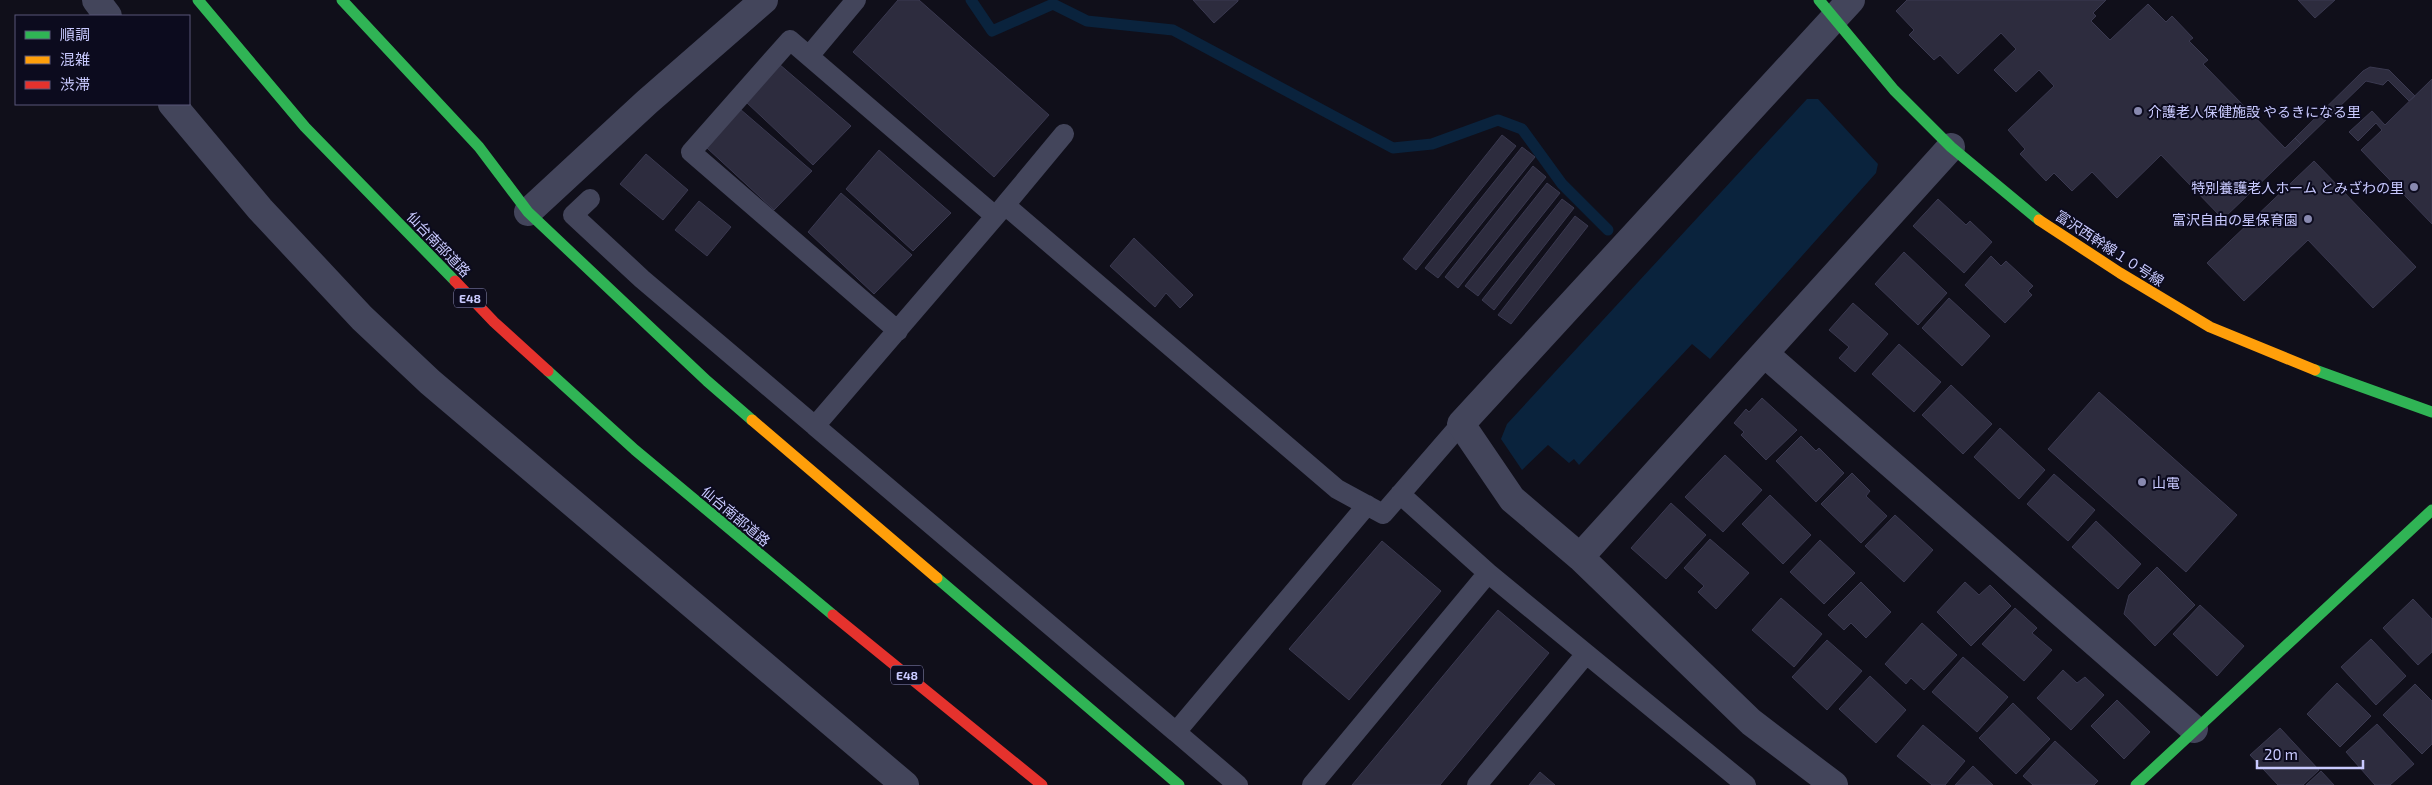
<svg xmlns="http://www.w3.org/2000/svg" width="2432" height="785" font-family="'Exo 2','Noto Sans JP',sans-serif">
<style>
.water{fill:#0a233d}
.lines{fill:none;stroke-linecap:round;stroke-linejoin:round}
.stream{stroke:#0a233d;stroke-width:11}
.building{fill:#2d2c3e;stroke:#3a3950}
.lane{stroke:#43455b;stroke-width:20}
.street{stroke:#43455b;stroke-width:28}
.fast{stroke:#30b455;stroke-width:11}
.slow{stroke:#ff9f0a;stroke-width:11}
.jam{stroke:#e5322d;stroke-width:11}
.poi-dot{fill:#8889af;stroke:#0c0b1e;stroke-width:2}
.labels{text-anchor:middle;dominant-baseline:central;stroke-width:4;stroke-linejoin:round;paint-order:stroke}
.shield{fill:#0c0b1e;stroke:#9091bc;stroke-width:1}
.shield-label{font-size:12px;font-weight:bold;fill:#c9caff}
.poi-label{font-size:14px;fill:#c9caff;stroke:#0c0b1e;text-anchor:start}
.street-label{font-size:14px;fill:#c9caff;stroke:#0c0b1e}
</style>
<rect width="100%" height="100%" fill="#100f1a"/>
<!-- water -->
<path class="water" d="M1807,99h11l60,65 -2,9 -166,186 -18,-15 -113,121 -5,-6 -5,4 -21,-18 -26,25 -21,-31 6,-15z"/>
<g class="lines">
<!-- stream -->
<path class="stream" d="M971,0l21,31 61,-27 34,17 86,9 220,118 39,-4 66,-24 24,9 40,55 46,46"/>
</g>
<!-- building -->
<path class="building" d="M898,0h21l130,115 -55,62 -141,-125z
M1193,0h45v1l-24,22z
M1907,0h199l-13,13 3,3 -5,5 19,19 38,-36 18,18 6,-6 21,22 -4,3 19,19 -5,4 82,84 10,-10 6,6 -78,75 -62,-64 -44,43 -25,-26 -20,19 -18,-18 -8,8 -26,-27 5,-5 -17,-19 46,-44 -15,-16 -23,22 -22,-22 22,-21 -15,-16 -43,41 -18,-19 -6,5 -25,-25 5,-5 -18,-19z
M2298,0h37l-20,18z
M779,64l72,62 -38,39 -67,-63z
M2370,67l19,3 26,26 -6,5 -21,-21 -5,5 -17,-4 -65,63 -6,-6 68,-67z
M2432,79v145l-71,-74 21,-20 -6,-7 -18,18 -9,-9 23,-21 13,14z
M740,109l72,62 -38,39 -67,-62z
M1502,135l14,11 -100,124 -13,-11z
M1522,147l13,10 -97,121 -13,-10z
M879,150l72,63 -38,38 -67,-62z
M646,154l42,36 -25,30 -43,-36z
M2314,161l102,106 -43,41 -65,-68 -64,61 -37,-38z
M1533,166l13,11 -88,111 -13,-11z
M1547,183l13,10 -82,103 -13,-10z
M841,193l71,62 -38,39 -66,-62z
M1562,199l12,9 -80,102 -12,-10z
M1938,199l28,26 4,-4 22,21 -28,31 -51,-47z
M699,201l32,26 -24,29 -32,-26z
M1575,216l13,10 -77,98 -13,-9z
M1134,238l59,57 -13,13 -14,-15 -11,14 -45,-41z
M1904,252l43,41 -29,32 -43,-41z
M1991,256l10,10 5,-5 27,25 -5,5 4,4 -27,28 -40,-38z
M1949,298l41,38 -28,30 -40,-38z
M1853,303l35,31 -33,38 -16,-14 10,-11 -20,-17z
M1899,344l42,38 -27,30 -42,-38z
M1951,385l41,39 -29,30 -41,-39z
M2099,392l138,123 -51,57 -138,-123z
M1762,398l35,32 -31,30 -25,-25 3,-3 -10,-9 12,-14 3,3z
M2000,428l45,42 -26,29 -45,-42z
M1801,436l15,15 3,-3 25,25 -28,29 -40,-41z
M1725,455l37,35 -39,42 -38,-35z
M1852,473l18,18 -4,5 21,20 -26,27 -40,-39z
M2054,474l41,36 -27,31 -41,-37z
M1770,495l41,40 -28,29 -41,-40z
M1671,503l35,32 -40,44 -35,-31z
M1895,515l38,35 -29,32 -39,-36z
M2096,521l45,43 -23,25 -46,-42z
M1710,539l39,34 -33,36 -18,-17 6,-6 -20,-18z
M1820,540l35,33 -31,31 -34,-32z
M1382,541l59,50 -92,109 -60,-51z
M2157,567l38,38 -40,41 -31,-32 5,-19z
M1861,582l30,30 -25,26 -15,-15 -7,7 -16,-15z
M1965,582l14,13 11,-10 21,21 -40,40 -34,-34z
M1781,598l41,36 -28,33 -42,-37z
M2413,599l19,20v33l-14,13 -35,-37z
M2200,605l44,41 -27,30 -44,-42z
M2015,608l22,20 -5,5 20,17 -28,31 -42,-37z
M1498,610l51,43 -109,132h-88z
M1922,623l35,32 -33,35 -13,-12 -5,6 -21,-20z
M2371,639l35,37 -30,29 -35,-38z
M1827,640l35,31 -35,39 -35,-33z
M1963,657l45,40 -31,35 -45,-40z
M2063,670l14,13 8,-6 19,18 -33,35 -34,-32z
M1870,676l36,34 -30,33 -37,-34z
M2337,683l34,33 -31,31 -33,-33z
M2415,684l17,17v43l-10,10 -39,-39z
M2117,700l33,32 -26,27 -33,-33z
M2013,703l37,36 -34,35 -37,-36z
M2377,724l37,40 -24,21h-15l-29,-33z
M1923,725l42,36 -20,24h-13l-35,-29z
M2280,728l39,42 -16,15h-25l-28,-30z
M2055,741l43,40 -4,4h-61l-10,-9z
M1973,766l20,19h-38z
M2321,771l13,14h-28z
M1540,772l15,13h-26z"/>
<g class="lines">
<!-- lane -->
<path class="lane" d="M809,56l47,-56
M590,199l-17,16 69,64 173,147 190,-221 332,284 46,25 78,-90
M1005,205l59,-71
M898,331l-207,-179 99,-112 205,176
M815,426l361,306
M1488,573l258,212
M1238,785l-62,-53 191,-227
M1312,785l176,-212 -88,-79
M1477,785l109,-131"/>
<!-- street -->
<path class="street" d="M96,0l12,16
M172,104l88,105 102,109 68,64 475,403
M528,212l119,-110 117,-102
M1765,354l429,375
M1580,557l371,-410
M1834,785l-83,-63 -171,-165 -68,-58 -51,-75 390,-424"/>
<!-- fast -->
<path class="fast" d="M198,0l107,127 150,154
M342,0l137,147 49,65 179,169 45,39
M1819,0l75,90 57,57 88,73
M2315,370l117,42
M548,371l87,79 198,165
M937,578l242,207
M2136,785l296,-275"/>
<!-- slow -->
<path class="slow" d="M2039,220l81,53 90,54 105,43
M752,420l185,158"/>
<!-- jam -->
<path class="jam" d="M455,281l39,41 54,49
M833,615l209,170"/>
</g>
<!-- markers -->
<g class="poi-dot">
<circle cx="2138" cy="111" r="5"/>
<circle cx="2414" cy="187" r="5"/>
<circle cx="2308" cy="219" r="5"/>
<circle cx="2142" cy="482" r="5"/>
</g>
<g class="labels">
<!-- shield labels -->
<g class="shield">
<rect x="454" y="288.5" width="32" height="19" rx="4"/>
<rect x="891" y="665.5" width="32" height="19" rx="4"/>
</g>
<g class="shield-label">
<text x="470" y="298">E48</text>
<text x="907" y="675">E48</text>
</g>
<!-- poi labels -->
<g class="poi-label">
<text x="2148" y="111">介護老人保健施設 やるきになる里</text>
<text x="2404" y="187" text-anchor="end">特別養護老人ホーム とみざわの里</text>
<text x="2298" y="219" text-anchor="end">富沢自由の星保育園</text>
<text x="2152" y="482">山電</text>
</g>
<!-- street labels -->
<g class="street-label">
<text transform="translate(439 244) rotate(46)">仙台南部道路</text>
<text transform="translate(2110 248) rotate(33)">富沢西幹線１０号線</text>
<text transform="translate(736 516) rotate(40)">仙台南部道路</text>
</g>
</g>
<!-- legend -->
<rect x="15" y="15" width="175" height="90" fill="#0c0b1e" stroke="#585778"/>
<rect x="25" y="31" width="25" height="8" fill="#30b455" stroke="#585778"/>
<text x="60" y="40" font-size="15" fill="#c9caff">順調</text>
<rect x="25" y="56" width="25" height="8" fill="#ff9f0a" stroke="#585778"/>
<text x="60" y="65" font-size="15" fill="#c9caff">混雑</text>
<rect x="25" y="81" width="25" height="8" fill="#e5322d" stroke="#585778"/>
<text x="60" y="90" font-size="15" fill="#c9caff">渋滞</text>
<!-- scale -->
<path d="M2257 760v8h106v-8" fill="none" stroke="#c9caff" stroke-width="2.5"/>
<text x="2264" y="760" font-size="15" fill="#c9caff" stroke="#0c0b1e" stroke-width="4" paint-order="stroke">20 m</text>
</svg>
